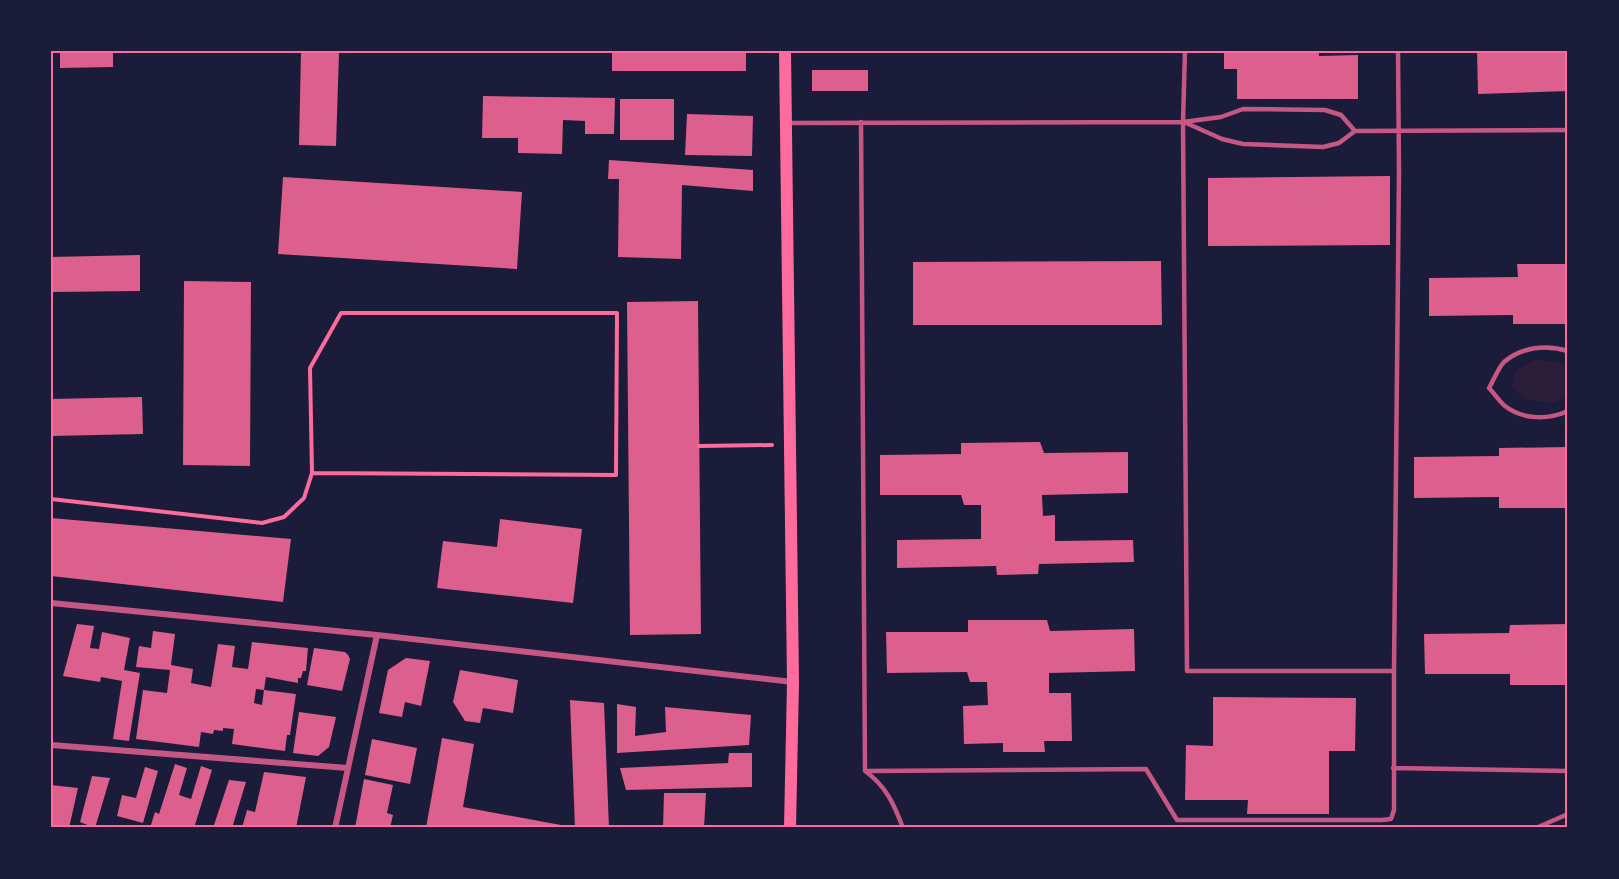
<svg xmlns="http://www.w3.org/2000/svg" width="1619" height="879" font-family="Roboto,sans-serif">
<style>
.green{fill:#2a1e3b}
.building{fill:#dd5f8e;fill-rule:evenodd}
.lines{fill:none;stroke-linecap:round;stroke-linejoin:round}
.path{stroke:#ff6b9d;stroke-width:4}
.service{stroke:#c65784;stroke-width:4.5}
.minor{stroke:#c65784;stroke-width:6}
.secondary{stroke:#ff6b9d;stroke-width:12}
.neatline{fill:none;stroke:#ff6b9d;stroke-width:2}
</style>
<rect width="100%" height="100%" fill="#1b1b3a"/>
<!-- green -->
<path class="green" d="M1535,360l21,2 12,5v29l-16,7 -28,-4 -13,-14 5,-15z"/>
<!-- building -->
<path class="building" d="M60,51h53v16l-53,1z
M612,51h134v20h-134z
M1224,51h95v5l39,-1v44h-121v-30h-13z
M1477,51h91v40l-90,3z
M301,52l38,1 -3,93 -37,-1z
M812,70h56v21h-56z
M483,96l132,2 -1,36h-29v-13l-22,-1 -1,34 -44,-1v-15h-36z
M620,99h54v41h-54z
M687,114l66,2 -1,40 -67,-1z
M609,160l144,10v21l-71,-6 -1,74 -63,-2 1,-78h-11z
M1390,176v69l-182,1v-68z
M283,177l239,15 -5,77 -239,-15z
M140,255v36l-89,1v-35z
M1161,261l1,64h-249v-63z
M1517,264h51v60h-55v-9l-84,1v-38l89,-1z
M184,281l67,1 -1,184 -67,-1z
M698,301l3,333 -71,1 -3,-333z
M142,397l1,37 -92,2v-37z
M1040,442l4,11 84,-1v41l-86,2 1,21 12,-1v26l78,-1 1,22 -95,2 -1,10 -41,1 -1,-9 -99,2v-28l84,-1v-34h-17l-3,-10h-81v-40l81,-1v-11z
M1568,447v61h-69v-11l-85,1v-41l85,-1v-8z
M51,518l240,21 -8,63 -232,-26z
M500,519l82,10 -9,74 -136,-15 6,-47 54,6z
M968,620h79l3,11 84,-2 1,42 -86,2v20h22l1,48h-28l1,11h-42v-9l-39,1 -1,-38 25,-1 -1,-23h-17l-3,-10 -80,1 -1,-41h82z
M77,624l17,2 -4,22 9,1 3,-17 28,6 -6,32 16,3 -11,68 -16,-2 9,-58 -21,-4 -1,5 -37,-6z
M1568,624v61h-58v-11h-85l-1,-40 85,-1 1,-8z
M153,631l22,3 -4,31 22,4 -2,14 20,4 7,-43 17,2 -3,21 16,2 4,-27 56,6 -2,23h-3l-2,7h-3v5l-32,-6 -2,13 32,4 -6,41h-3l-2,16 -53,-7 2,-15 -11,-1v3l-9,-1 -1,4 -12,-2 -2,15 -63,-8 7,-49 24,3 3,-23 -34,-3 3,-21 12,2zM256,689l8,1 -2,15 -8,-2z
M314,648l31,4 3,3 2,4 -8,32 -35,-6z
M406,658l24,3 -9,45 -16,-4 -3,15 -23,-4 9,-43z
M460,670l58,10 -5,33 -30,-5 -3,15 -15,-2 -12,-19z
M1213,697l143,1 -1,53h-26v63h-82l1,-14h-63l1,-55 27,1z
M570,700l34,3 5,125h-34z
M617,704l19,3 -1,29 31,-4 -1,-25 86,8 -2,30 -132,8z
M299,712l37,5 -7,30 -11,9 -25,-3z
M442,738l32,6 -11,63 98,18v3h-135z
M372,739l45,9 -7,36 -45,-9z
M729,753h23v34l-126,3 -6,-22 108,-5z
M175,764l12,4 -8,27 12,4 10,-33 11,4 -18,58h-44l5,-16 4,2z
M145,767l13,4 -15,52 -26,-7 5,-21 14,3z
M264,772l42,5 -10,51h-54l5,-18 8,2z
M92,776l18,2 -15,50 -15,-6z
M364,779l29,6 -6,28 6,2 -3,13h-35z
M229,780l17,2 -14,46h-19z
M51,785l27,3 -9,40h-18z
M664,793h42l-2,35h-41z"/>
<g class="lines">
<!-- path -->
<path class="path" d="M341,313h276l-1,162 -304,-2 -2,-105z
M699,446l73,-1
M51,499l211,24 22,-6 20,-19 8,-25"/>
<!-- service -->
<path class="service" d="M1185,51l-2,71 4,549h207l5,-499 -1,-121
M861,122l4,649c21,15 29,33 38,57
M1184,122l38,17 21,5 80,3 16,-4 16,-12
M788,123l395,-1 38,-5 22,-8 82,1 16,5 14,16 213,-1
M1568,351c-22,-7 -46,-4 -64,11 -6,6 -10,18 -15,26 5,5 10,13 16,18 18,14 43,14 63,5
M1393,768l175,3
M866,771l280,-2 31,51h205l9,-1 3,-9v-139
M1536,828l32,-14"/>
<!-- minor -->
<path class="minor" d="M51,603l326,32 416,47
M51,745l297,23
M335,828l42,-193"/>
<!-- secondary -->
<path class="secondary" d="M785,51l8,631 -3,146"/>
</g>
<!-- border -->
<rect width="1619" height="879" fill="none" stroke="#1b1b3a" stroke-width="105"/>
<rect x="52" y="52" width="1514" height="774" class="neatline"/>
</svg>
